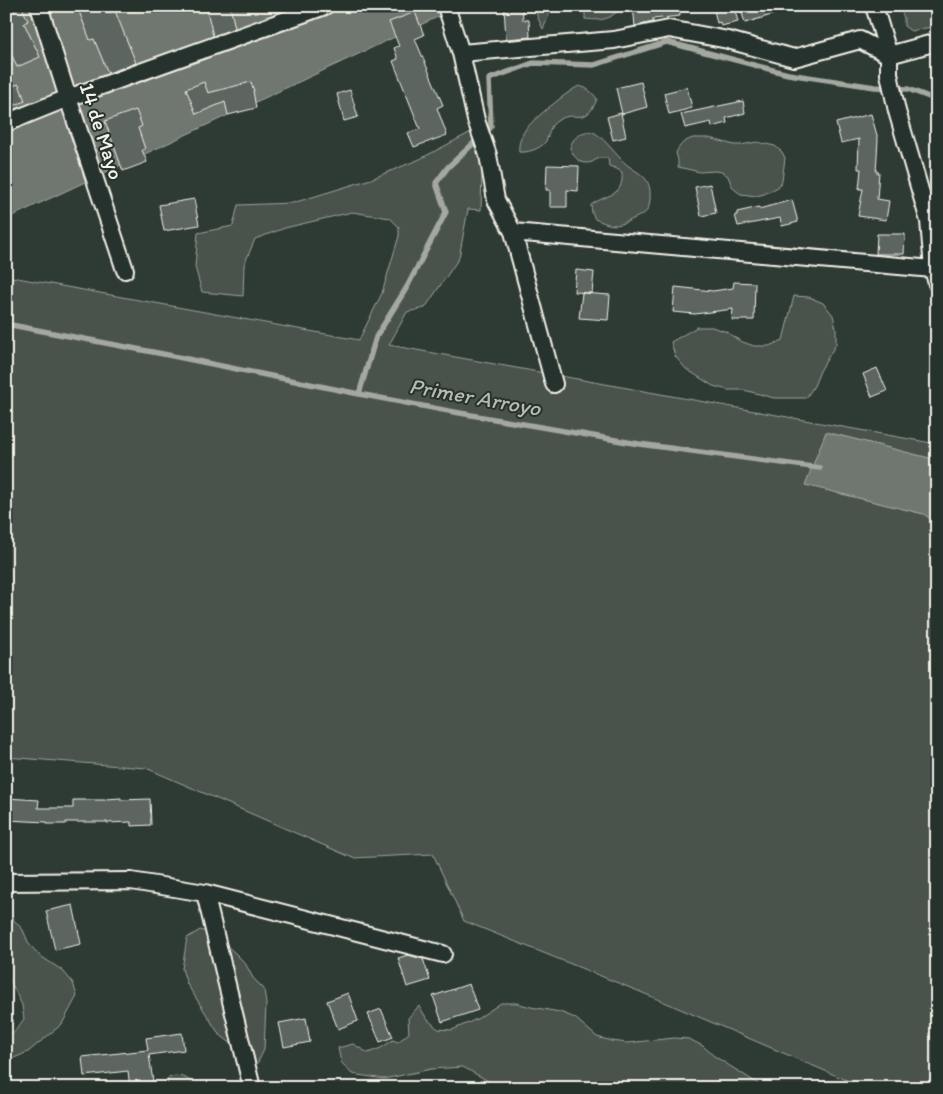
<svg xmlns="http://www.w3.org/2000/svg" width="943" height="1094" font-family="Itim,sans-serif">
<style>
.green{fill:#48524c;stroke:#9ea29a}
.water{fill:#6f7770;stroke:#a4a8a0}
.lines{fill:none;stroke-linecap:round;stroke-linejoin:round}
.stream{stroke:#a4a8a0;stroke-width:5.5}
.building{fill:#5c655e;stroke:#f4f1e8}
.minor-casing{stroke:#f4f1e8;stroke-width:20}
.minor{stroke:#26332d;stroke-width:16}
.labels{text-anchor:middle;dominant-baseline:central;stroke-width:4;stroke-linejoin:round;paint-order:stroke}
.street-label{font-size:21px;fill:#f4f1e8;stroke:#26332d}
.water-label{font-size:22px;font-style:italic;fill:#b8bab2;stroke:#26332d}
</style>
<rect width="100%" height="100%" fill="#2e3b34"/>
<filter id="ink" filterUnits="userSpaceOnUse"><feTurbulence type="fractalNoise" baseFrequency=".02" numOctaves="2"/><feDisplacementMap in="SourceGraphic" scale="10" xChannelSelector="R" yChannelSelector="G"/><feConvolveMatrix kernelMatrix="1 2 1 2 8 2 1 2 1" color-interpolation-filters="sRGB"/></filter>
<g filter="url(#ink)">
<!-- green -->
<path class="green" d="M536,6h13v9l-6,14 -6,-13z
M585,6h38c-14,14 -19,15 -38,13z
M899,6h38v17l-1,3 -25,5 -7,-5v-8z
M579,86c9,2 13,6 18,13 -12,30 -22,9 -40,22 -8,5 -7,12 -11,20 -5,8 -19,12 -27,11 -1,-8 2,-15 6,-22 7,-10 43,-39 54,-44z
M473,131l9,39 -1,40 -13,-1 -9,49 -34,50 -18,4 -18,33 548,99v16l-111,-28 -20,53 118,29 13,10v564h-72l-222,-95 -179,-72 -31,-67 -80,4 -207,-90 -140,-11v-481l353,64 23,-47 17,-57v-9l-9,-9 -38,-6 -67,16 -30,11 -11,26 -1,31 -41,-4 -7,-25 3,-34 35,-7 5,-21 55,-2 78,-24 49,-20z
M585,132c2,0 5,-1 8,0 8,3 21,20 28,27 14,16 31,13 29,40 -1,13 -4,14 -15,19 -18,9 -22,9 -40,1l-3,-6 -1,-8c17,-12 33,-8 31,-33l-7,-4 -6,-2 -1,-8c-3,0 -6,0 -9,0 -2,1 -5,3 -7,4 -12,4 -18,-5 -22,-14 2,-9 7,-12 15,-16z
M693,138h16l25,7h7l16,-3 18,4 7,6 3,6 -3,23 -4,6 -14,7 -8,2 -15,-2 -6,-4 -4,-6 -3,-8 -6,-4 -7,-1 -15,1 -22,-5v-7l-2,-7c4,-9 8,-12 17,-15z
M794,296l15,1 14,6 10,12 3,14v15l-16,27 -6,15 -8,12h-32l-30,-8h-16l-15,-4 -27,-17 -11,-13 -4,-14 26,-15h15l15,5 13,9 14,5h15l14,-6z
M13,919l10,11 6,14 10,11 24,16 10,12 4,13 -15,28 -34,28 -14,6h-8v-22l9,-5 9,-12 -2,-14 -16,-33v-25z
M200,930l14,4 21,19 10,10 8,15 11,11 2,15 -2,46 -7,14 -38,-30 -32,-50 -5,-15 5,-31z
M501,1003h15l15,4 29,5 15,6 22,19 15,4 15,2 47,-5 15,1 14,7 11,10 51,32h-269l-6,-6 -27,-15 -32,2 -47,10 -32,-5 -11,-12 -3,-14 15,-4 15,9 13,-5 12,-8 5,2 11,-9 -1,-15 11,-12 8,13 11,10 14,1 25,-11z
M175,1076c12,1 14,3 22,12h-30l1,-10z"/>
<!-- water -->
<path class="water" d="M6,6h455l-455,213z
M826,432l111,28v64l-13,-10 -119,-29z"/>
<g class="lines">
<!-- stream -->
<path class="stream" d="M6,324l157,30 196,40 95,18 185,32 181,24
M359,394l17,-57 31,-50 39,-75 -10,-29 12,-16 43,-40 -2,-48 44,-16 61,2 73,-23 121,32 87,13 33,2 29,11"/>
</g>
<!-- building -->
<path class="building" d="M77,6h27l3,7 8,-2 21,52 -28,10 -14,-34 -4,1z
M206,6h24l5,22 -22,8z
M504,6h18l1,14h6l1,17 -24,2z
M633,6h46l1,10 -27,3v3l-18,4z
M713,6h21l4,16 -17,4 -1,-4 -3,1z
M752,6h35l1,4 -43,13 -4,-13z
M22,7l6,14 -4,2 16,34 -23,10 -11,-25v-28z
M415,12l9,23 -9,4 28,66 -6,3 10,27 -33,12 -6,-14 12,-4 -27,-68 5,-2 -4,-11 5,-2 -10,-24z
M204,82l4,11 43,-11 3,9h-1l3,17 -28,7 -3,-13 -29,12 -10,-25z
M641,82l6,25 -25,7 -6,-26z
M19,84l6,17 -13,5 -6,-18z
M687,87l5,21 -23,6 -5,-21z
M350,90l8,27 -14,4 -7,-27z
M743,101l2,12 -19,5 1,5 -15,4 -1,-5 -26,6 -4,-14z
M136,110l6,16 -4,2 7,21 -3,1 5,12 -24,9 -18,-50z
M621,113l5,24 -13,3 -6,-23z
M871,114l7,25 -2,33h3l-2,27 12,2 -3,19 -28,-4 5,-27h-4l2,-20h-3l1,-30 -18,4 -5,-20z
M547,165l32,1 -1,25 -11,-1v17h-17v-17h-4z
M710,184l6,29 -15,3 -6,-29z
M194,199l5,26 -35,6 -5,-26z
M792,200l6,22 -16,4 -2,-8 -42,8 -3,-11h2v-3l22,-5v2z
M877,234h28l-1,20h-28z
M576,270l18,2 -2,21 -18,-1z
M734,282l21,1 -1,37h-22l1,-11 -38,5 -22,-2 2,-25 38,4 20,-3z
M582,293l28,2 -2,25 -29,-2z
M877,368l10,23 -15,6 -9,-23z
M6,798l33,2 -1,8h35v-8h33v-1l15,-1v2l29,-1 1,26 -20,1v-4l-24,1v-1h-41v2h-19v-2l-41,-2z
M73,905l8,39 -26,6 -9,-39z
M408,955l15,4 7,21 -23,7 -9,-29z
M469,984l9,26 -36,12 -9,-26z
M348,993l10,28 -20,8 -11,-28z
M381,1009l12,28 -13,5 -12,-28z
M306,1018l4,24 -26,5 -5,-24z
M182,1033l2,17 -35,5 5,33h-24l-2,-17 -44,5 -2,-19 66,-7 -2,-12z"/>
<g class="lines">
<defs>
<path id="minor" d="M39,6l29,92 57,172
M446,6l15,47 15,67 12,35 8,45 17,32 41,152
M874,6l15,49v19l8,37 32,110 4,48 4,15
M461,53l153,-13 55,-11 59,11 66,18 66,-18 29,15 48,-13
M6,123l62,-25 257,-92
M513,232l420,37
M6,882l125,-1 74,12 238,61
M205,893l47,195"/>
</defs>
<!-- minor casing -->
<use href="#minor" class="minor-casing"/>
<!-- minor -->
<use href="#minor" class="minor"/>
</g>
</g>
<g class="labels">
<!-- street labels -->
<g class="street-label">
<text transform="translate(102 131) rotate(72)">14 de Mayo</text>
</g>
<!-- water labels -->
<g class="water-label">
<text transform="translate(475 397) rotate(10)">Primer Arroyo</text>
</g>
</g>
<!-- margin -->
<rect width="943" height="1094" fill="none" stroke="#26332d" stroke-width="25"/>
<rect x="12" y="12" width="918" height="1069" fill="none" stroke="#f4f1e8" stroke-width="2" filter="url(#ink)"/>
</svg>
